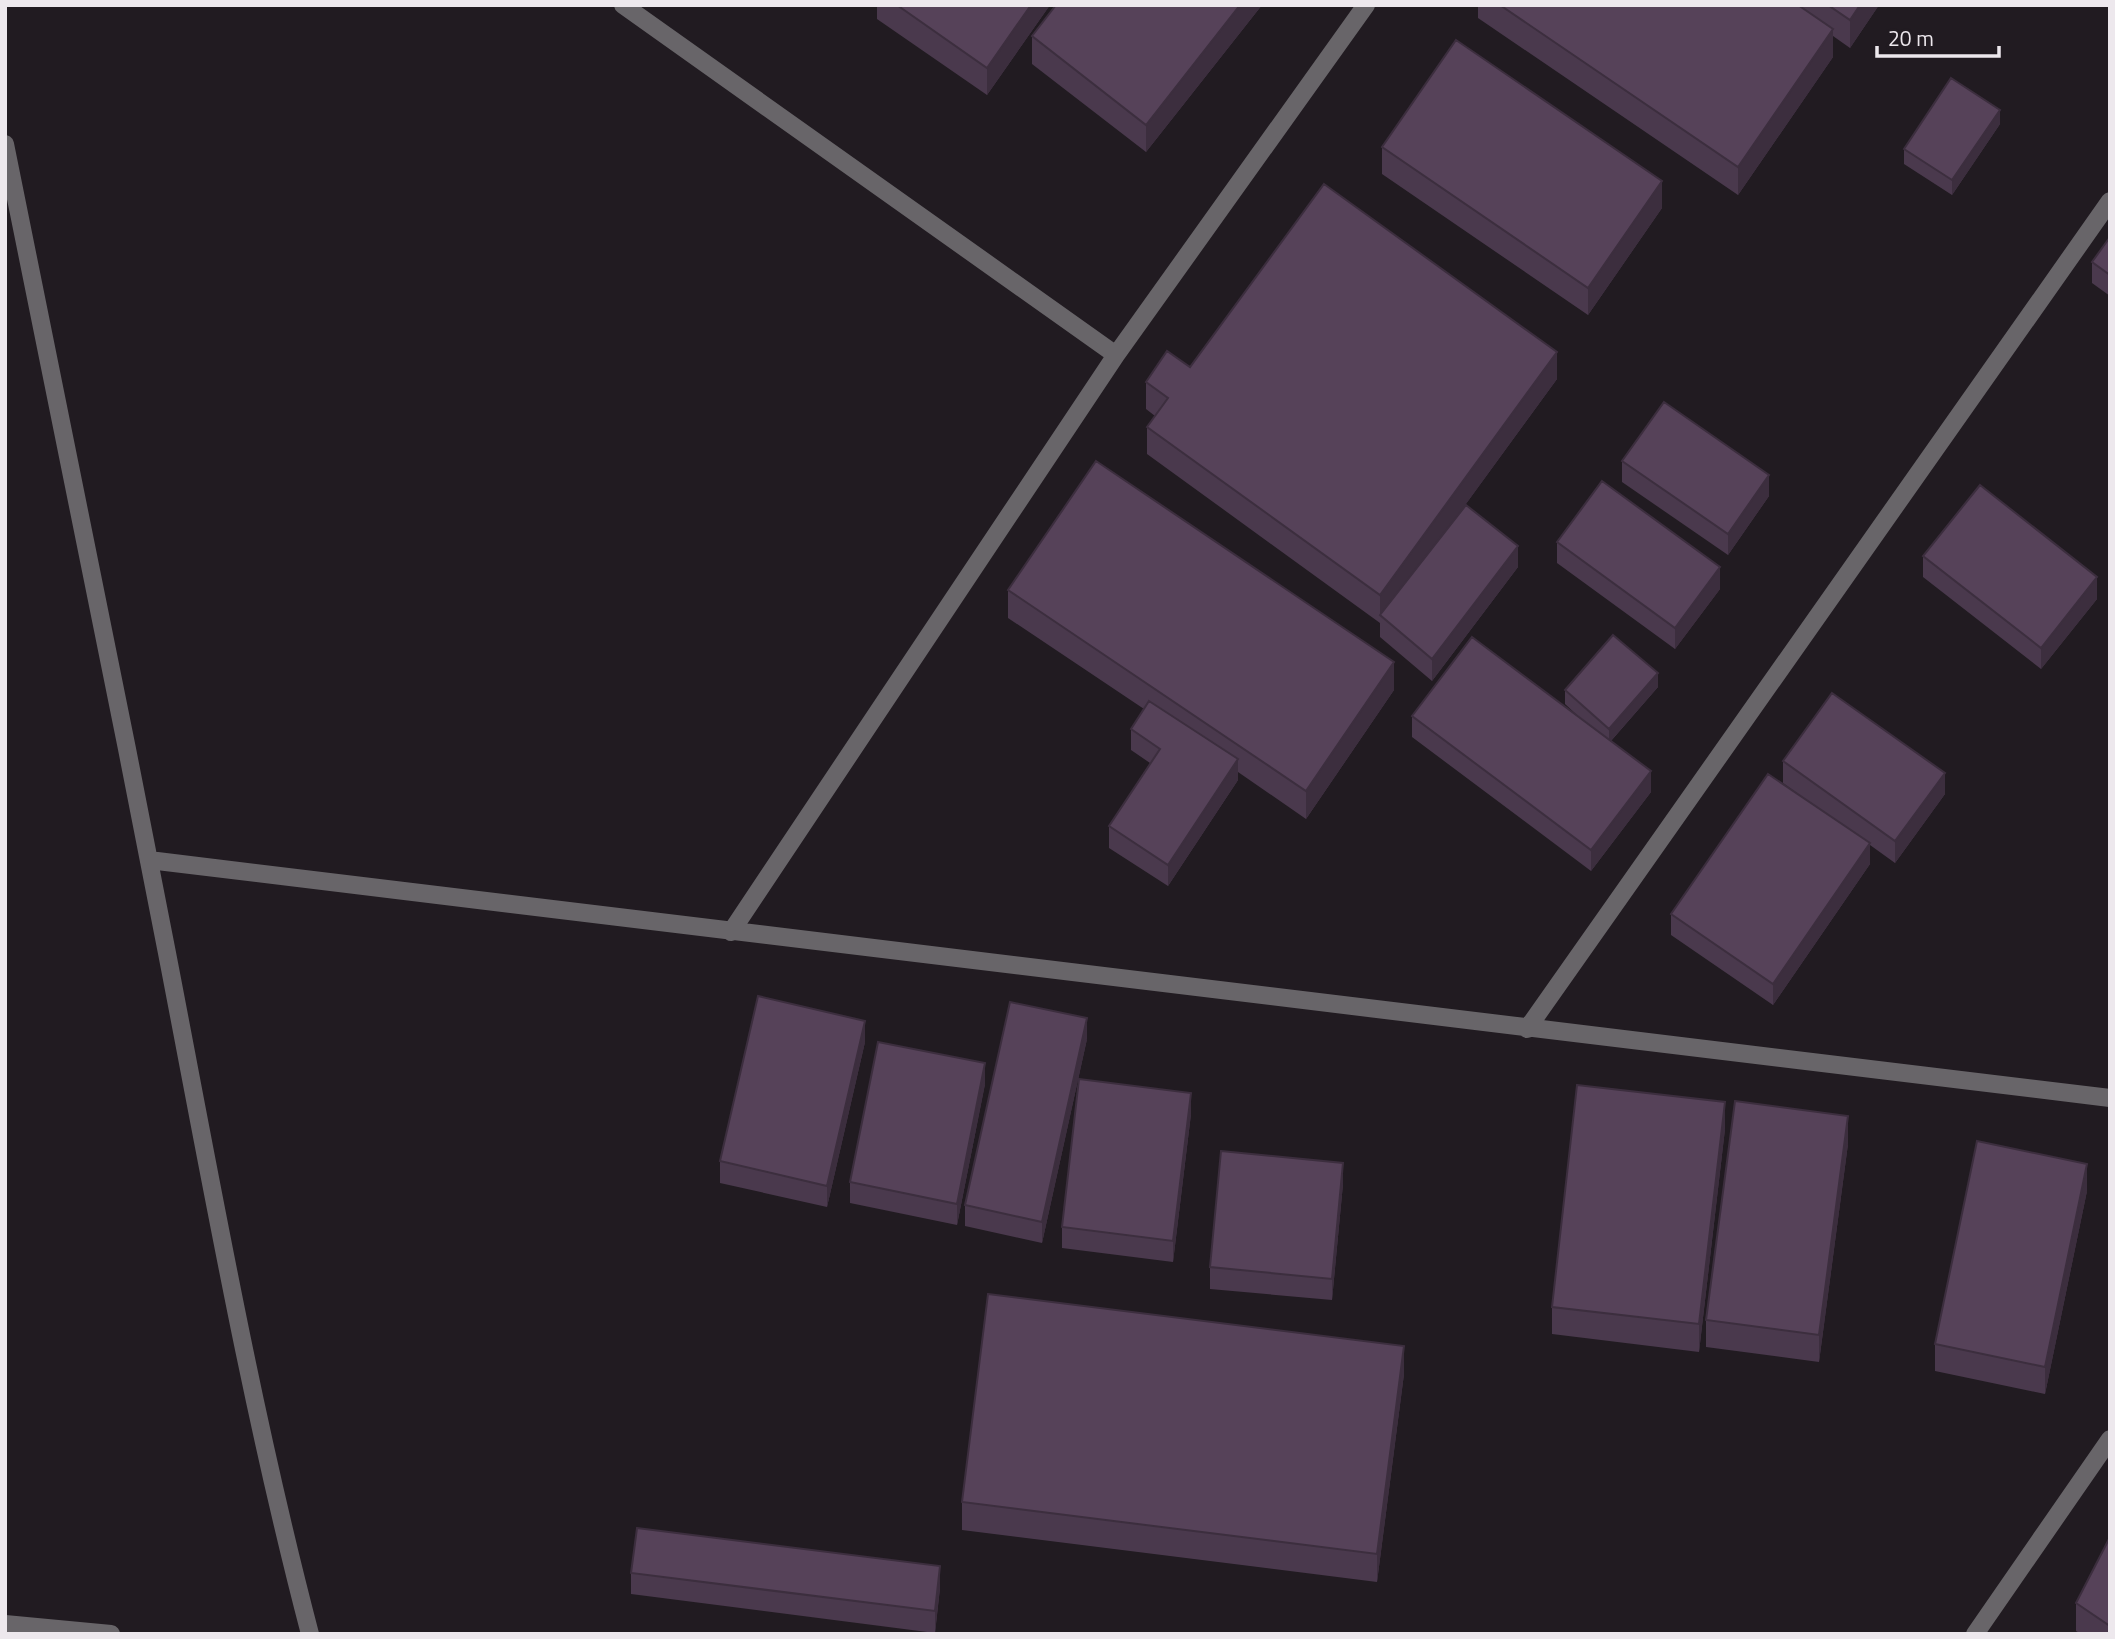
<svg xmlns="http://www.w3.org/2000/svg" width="2115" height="1639" font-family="'Titillium Web',sans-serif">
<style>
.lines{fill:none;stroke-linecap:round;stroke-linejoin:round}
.service{stroke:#686569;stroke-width:18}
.tertiary{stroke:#686569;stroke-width:18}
.wall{fill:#4a394d}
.shaded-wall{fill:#3c2e3e}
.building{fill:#564259;stroke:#3c2e3e;stroke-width:2}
</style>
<rect width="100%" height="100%" fill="#211b21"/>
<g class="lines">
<!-- service -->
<path class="service" d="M623,5l493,350 250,-350
M5,144c54,270 110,539 162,809 44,228 84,456 143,681
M149,860l1961,238
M731,932l385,-577
M1527,1029l583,-828
M1975,1634l135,-195"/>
<!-- tertiary -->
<path class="tertiary" d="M5,1624l106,10"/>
</g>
<!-- wall -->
<path class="wall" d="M877,5h173l-63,90 -110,-76z
M1056,5h206l-116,147 -114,-88v-28z
M1478,5h401l-29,43 -17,-12v21l-95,138 -260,-177z
M2000,124l-48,71 -48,-31v-15z
M1382,147l280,61 -74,107 -206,-141z
M2110,237v59l-18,-13v-21z
M1190,367l367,12 -108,148 69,40 -86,114 -52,-44v-16v2l-233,-169v-27l8,-11 -9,-7v-27z
M1622,461l147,35 -41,59 -106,-73z
M1557,542l163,47 -45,60 -118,-86z
M1923,556l174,43 -56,70 -118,-92z
M1008,590l386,100 -88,129 -68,-47v8l-70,106 -59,-38v-22l41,-63 -19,-13v-21l13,-20 -136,-91z
M1658,687l-47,54 40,51 -60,79 -179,-134v-21l167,1 -14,-13v-14z
M1783,761l162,33 -50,69 -25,-18v19l-97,141 -102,-70v-21l141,-110 -29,-21z
M1087,1039l-45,204 -77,-17v-21z
M865,1042l-38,165 -107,-24v-22z
M985,1084l-28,141 -107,-22v-21z
M1191,1114l-18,148 -111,-14v-21z
M1725,1129l-26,223 -147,-18v-27z
M1848,1144l-29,218 -113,-15v-27z
M1343,1184l-11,116 -122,-11v-22z
M2087,1191l-42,203 -110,-23v-27z
M1404,1374l-27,208 -415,-52v-28z
M2110,1537v97h-29l-5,-3v-28z
M631,1573l309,15 -5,45 -304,-39z"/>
<!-- shaded-wall -->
<path class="shaded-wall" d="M1031,5h19l-63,90v-27z
M1240,5h22l-116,147v-27z
M1860,5h19l-29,43v-28z
M1833,29v28l-95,138v-28z
M2000,110v14l-48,71v-15z
M1662,181v27l-74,107v-27z
M1557,352v27l-174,239 -3,-3v8v-28z
M1769,475v21l-41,59v-21z
M1518,546v21l-86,114v-22z
M1720,567v22l-45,60v-21z
M2097,577v22l-56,70v-21z
M1394,662v28l-88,129v-28z
M1658,673v14l-49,56v-14z
M1238,759v21l-70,106v-21z
M1651,771v21l-60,79v-21z
M1945,773v21l-50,69v-22z
M1870,843v21l-97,141v-21z
M1087,1018v21l-45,204v-21z
M865,1021v21l-38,165v-21z
M985,1063v21l-28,141v-21z
M1191,1093v21l-18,148v-21z
M1725,1102v27l-26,223v-28z
M1848,1116v28l-29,218v-27z
M1343,1163v21l-11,116v-21z
M2087,1164v27l-42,203v-27z
M1404,1346v28l-27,208v-28z
M940,1566v22l-5,45v-22z"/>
<!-- building -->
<path class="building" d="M897,5h134l-44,63z
M1056,5h184l-94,120 -114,-89z
M1500,5h298l35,24 -95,138z
M1828,5h32l-10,15z
M1456,40l206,141 -74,107 -206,-141z
M1951,78l49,32 -48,70 -48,-31z
M1324,184l233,168 -177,243 -233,-168 21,-29 -22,-16 21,-31 23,16z
M2110,237v38l-18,-13z
M1664,402l105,73 -41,59 -106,-73z
M1096,461l298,201 -88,129 -298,-201z
M1602,481l118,86 -45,61 -118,-86z
M1980,485l117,92 -56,71 -118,-92z
M1466,505l52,41 -86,113 -52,-44z
M1613,635l45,38 -49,56 -44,-39z
M1472,637l179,134 -60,79 -179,-134z
M1832,693l113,80 -50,68 -112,-80z
M1149,701l89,58 -70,106 -59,-39 51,-77 -29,-20z
M1768,774l102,69 -97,141 -102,-70z
M758,996l107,25 -38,165 -107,-25z
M1010,1002l77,16 -45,204 -77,-17z
M878,1042l107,21 -28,141 -107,-22z
M1079,1079l112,14 -18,148 -111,-14z
M1577,1085l148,17 -26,222 -147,-17z
M1735,1101l113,15 -29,219 -113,-15z
M1977,1141l110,23 -42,203 -110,-23z
M1221,1151l122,12 -11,116 -122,-12z
M988,1294l416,52 -27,208 -415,-52z
M637,1528l303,38 -5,45 -304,-38z
M2110,1537v89l-34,-23z"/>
<!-- border -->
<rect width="2115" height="1639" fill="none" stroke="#ede8ed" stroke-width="14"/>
<!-- scale -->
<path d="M1877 46v10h122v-10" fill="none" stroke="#ede8ed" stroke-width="3.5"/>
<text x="1888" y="46" font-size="21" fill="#ede8ed" stroke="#211b21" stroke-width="5" paint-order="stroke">20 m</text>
</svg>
